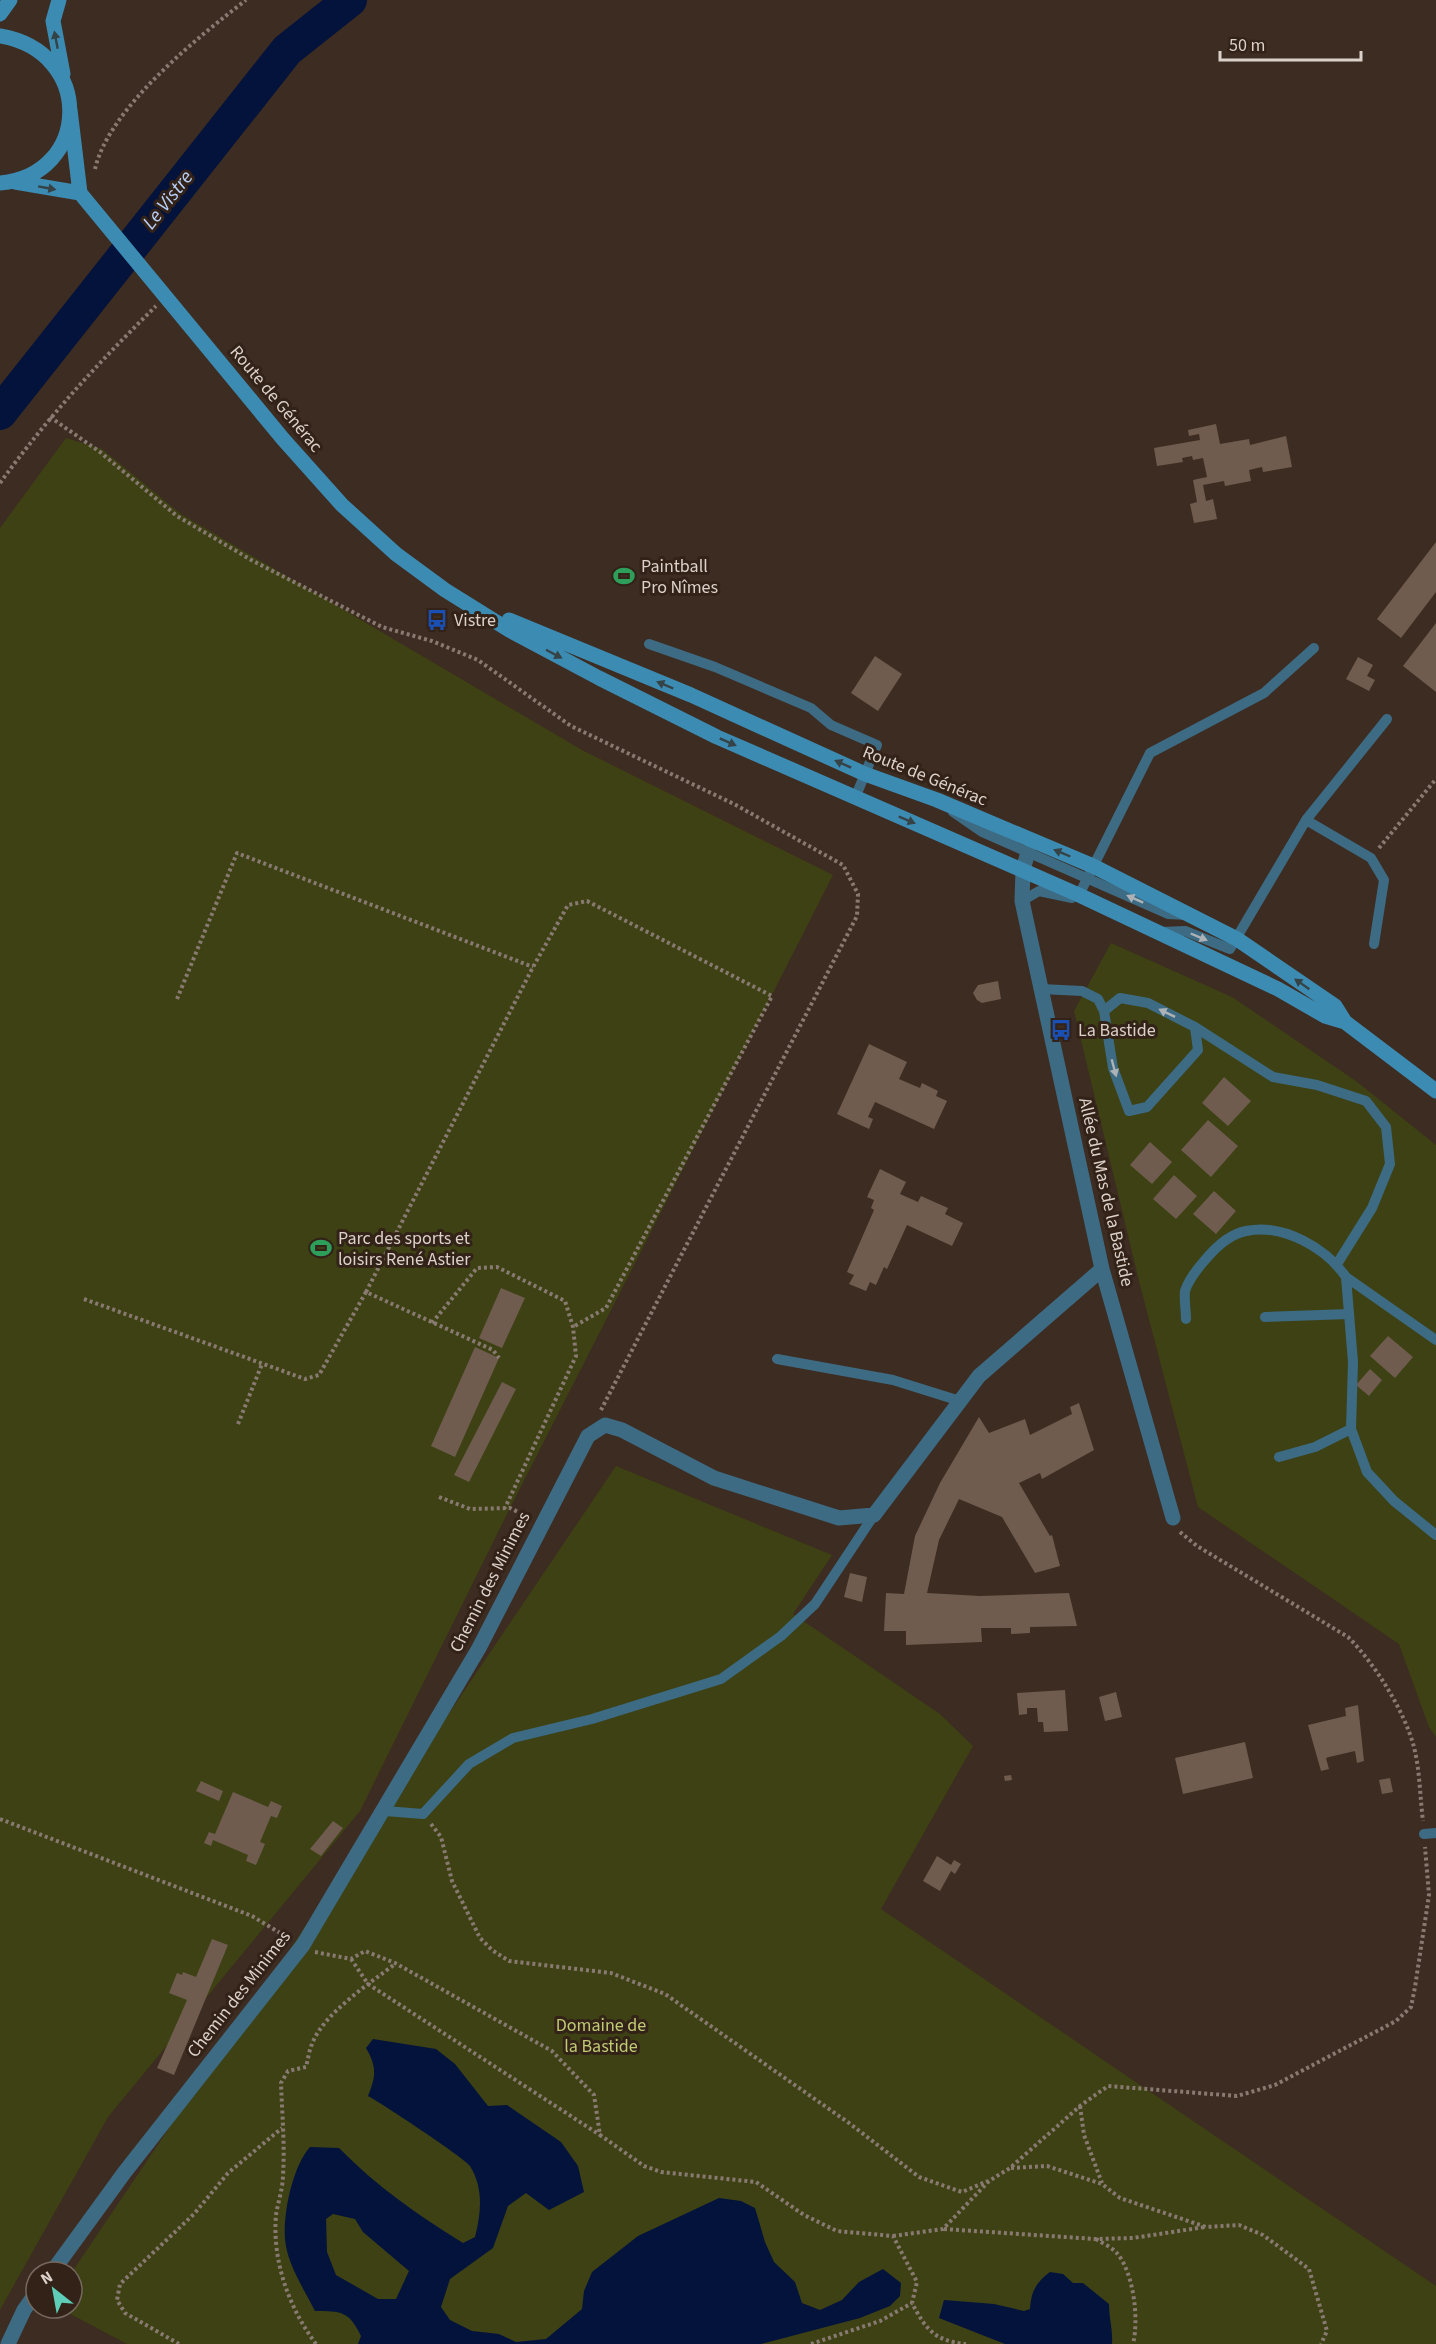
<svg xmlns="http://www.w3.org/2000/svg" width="1436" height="2344" font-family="'Source Sans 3',sans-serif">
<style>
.green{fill:#3d4114}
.water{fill:#03133c;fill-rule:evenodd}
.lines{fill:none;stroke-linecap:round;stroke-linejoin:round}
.river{stroke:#03133c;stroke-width:34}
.building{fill:#6f5c4f}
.path{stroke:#887a71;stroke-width:4;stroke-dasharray:3 3;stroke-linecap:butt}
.lane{stroke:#3d6b84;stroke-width:10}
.street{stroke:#3d6b84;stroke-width:15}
.secondary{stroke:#3c8bb2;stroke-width:15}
.oneway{fill:#354246}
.oneway2{fill:#acb2b5}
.labels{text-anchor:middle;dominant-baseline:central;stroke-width:6;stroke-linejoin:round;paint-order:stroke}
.street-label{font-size:18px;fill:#dcd1ca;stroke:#322217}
.poi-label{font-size:18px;fill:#dcd1ca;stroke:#322217;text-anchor:start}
.park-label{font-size:18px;fill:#c0cb73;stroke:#322217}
.water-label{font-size:20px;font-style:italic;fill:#b8d0fc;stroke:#322217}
</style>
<rect width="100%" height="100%" fill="#3d2c21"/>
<!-- green -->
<path class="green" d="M66,438l36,11 79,65 401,236 251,125 -323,633 -150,303 -252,306 -108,193v-1782z
M1111,943l121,54 124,84 80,64v592l-7,-10 -30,-83 -201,-137 -59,-226 -65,-270z
M616,1466l216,89 -39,59 147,100 33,32 -92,163 555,377v58h-1309l-68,-36h13v-36z"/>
<!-- water -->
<path class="water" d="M373,2039l63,10 19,15 33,42 19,-1 54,37 17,24 6,26 -35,18 -23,-17 -18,13 -15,42 -43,31 -9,28 9,13 22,11 27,3 17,8 30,-3 36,-30 2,-18 8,-19 46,-36 81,-38 22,3 14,7 10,34 9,20 21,20 7,21 18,7 22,-10 17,-18 24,-13 18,14 -1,13 -10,10 -30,12 -99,26h-403l3,-8c-12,-25 -20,-25 -46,-25 -11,-22 -28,-47 -30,-72 -2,-27 8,-73 25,-92l29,1c37,38 79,67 124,95l12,-6c6,-24 9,-48 -5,-71 -4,-7 -90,-64 -102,-70 8,-20 9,-29 -2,-48zM333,2214l22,5 8,13 46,39 -13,28h-18l-42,-24 -9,-23 -1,-33z
M1050,2272l13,2 10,9h10l26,21c0,14 4,26 3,40h-107l-66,-26 5,-18 50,4 30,7 6,-2c1,-17 6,-27 20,-37z"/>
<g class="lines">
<!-- river -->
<path class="river" d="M0,413l287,-363 63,-50"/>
</g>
<!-- building -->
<path class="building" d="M1216,424l4,20 29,-5 1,6 36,-9 6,31 -29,5 -1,-5 -13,3 2,11 -26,5 -1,-5 -21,4 3,16 7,-2 4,20 -23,4 -4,-19 7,-2 -4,-22 14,-3 -4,-19 -10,2 -1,-4 -10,2 1,4 -26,4 -3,-18 46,-8 -1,-6 -10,2 -1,-6z
M1436,542v50l-35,46 -24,-19z
M1436,623v69l-33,-26z
M875,656l27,18 -24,37 -27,-18z
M1358,657l15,8 -6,11 8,4 -6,11 -23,-12z
M998,981l3,18 -19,4 -5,-3 -4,-7 5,-8z
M869,1044l38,18 -8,17 21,9 2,-5 16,8 -2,5 11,5 -13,28 -59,-27 -7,15 5,2 -4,10 -32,-15z
M1224,1077l27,24 -23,25 -26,-23z
M1208,1120l30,26 -27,31 -30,-27z
M1150,1142l22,20 -20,22 -22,-19z
M880,1169l26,13 -6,12 18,8 3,-6 27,12 -3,6 18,9 -11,23 -45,-21 -20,44 -3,-2 -8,18 -6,-3 -4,9 -17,-7 5,-9 -7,-3 27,-62 -3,-2 3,-8 -7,-3z
M1174,1175l23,21 -21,23 -23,-20z
M1214,1191l22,20 -20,23 -23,-20z
M501,1288l24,10 -23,50 -23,-10z
M1388,1336l25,21 -18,21 -25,-22z
M475,1347l24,11 -44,99 -24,-11z
M1370,1369l12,11 -13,16 -13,-11z
M502,1382l14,7 -47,93 -15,-7z
M1079,1403l15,47 -52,29 -2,-6 -21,10 31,53 2,-1 8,31 -25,7 -33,-56 -43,-18 -20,41 -12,53 53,3 89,-3 8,33 -47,1v6l-19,1v-6h-30l1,14 -76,3v-14h-22l2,-38 18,1 11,-58 25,-53 39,-66 10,16 36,-14 5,16 42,-21 -2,-7z
M850,1573l17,4 -5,25 -18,-5z
M1065,1690l3,41 -24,1 -1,-10h-5l-1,-14h-10v6l-8,1 -2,-22z
M1116,1692l6,25 -17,4 -6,-24z
M1358,1705l6,56 -7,2 -2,-12 -26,6 -3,1 3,11 -8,2 -13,-46 38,-9 -1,-8z
M1245,1742l8,36 -70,16 -8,-36z
M1011,1775l1,5 -7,1 -1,-5z
M1390,1778l3,14 -11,2 -3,-14z
M201,1781l22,10 -4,10 -23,-10z
M233,1792l35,15 3,-6 11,5 -5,12 -6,-2 -11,26 5,2 -9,21 -10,-4 2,-6 -35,-15 -2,6 -7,-3 5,-11 6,2z
M333,1821l10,7 -22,28 -11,-7z
M937,1856l14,9 3,-5 7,4 -6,10 -4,-3 -11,20 -17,-10z
M212,1939l16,6 -54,130 -17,-7 30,-68 -18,-7 8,-20 5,2 1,-3 13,5z"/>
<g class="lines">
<!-- path -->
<path class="path" d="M95,169c14,-61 102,-131 151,-169
M50,417l50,35 77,64 76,45 129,66 50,14 46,19 93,66 163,78 109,61 15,29 -1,22 -256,494
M0,483c48,-66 97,-119 156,-177
M1379,848l57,-69
M177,999l60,-146 296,114
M366,1292l167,-325 35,-62 19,-4 185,95 -166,312 -33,19
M84,1299l221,80 14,-4 47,-83 127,58 6,8
M432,1323l45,-55 20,-1 68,34 8,26 3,29 -71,152
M238,1424l24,-60
M439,1497l31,12 40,-1 20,10
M1180,1532l17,14 151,91c27,27 56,73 66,110 6,24 6,51 9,74
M0,1819l252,97 38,23
M431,1824l10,13 11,44 28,57 12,12 17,11 102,12 54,21 184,129 70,54 43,15 26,-11
M315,1952l36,7 14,-8 30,12 157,88 42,44 6,40 44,31 17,6 95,10 48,33 33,16 56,5 24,46 -5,21c14,27 23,38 54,41
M351,1959l17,25 232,151
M1080,2106l4,29 18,48
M1011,2168l36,-2 55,18 18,14 86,29 33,-2 24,10 46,34 18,62 -6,13
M944,2229l151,10 38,-1 72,-11
M893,2236l50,-7 46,-48 21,-13 70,-62 28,-20 129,10 38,-11 121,-64 15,-14 4,-20 14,-92 -4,-48
M1096,2239c6,4 15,8 20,13 18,20 23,67 17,92
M179,2344l-54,-31 -8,-13 3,-16 74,-70 34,-41 54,-45
M316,2344c-27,-36 -44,-83 -40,-129 2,-13 7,-27 7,-40 2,-30 -1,-62 -2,-92l7,-12 18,-4c2,-8 3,-16 6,-23 11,-30 58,-61 83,-80
M811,2344l69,-23 32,-18"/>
<!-- lane -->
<path class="lane" d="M649,644l66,23 96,41 20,17 46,20 -22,53
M953,812l29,20 186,82 19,1
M1306,820l65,38 13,22 -10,64
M1079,895l71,-142 114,-60 50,-45
M1022,901l17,-10 33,7
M1160,932l25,-1 45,18 76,-129 81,-101
M1041,989l41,2 16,8 6,12 9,57 16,43 18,-4 51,-57 -3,-23 -47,-24 -28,-5 -16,13
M1195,1027l78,50 44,8 49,16 20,26 4,37 -18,44 -35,56
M1346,1277l7,85 -2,67 16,43 27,29 42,34
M1265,1317l84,-3
M1186,1319c0,-8 -2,-19 -1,-28 3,-10 13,-23 20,-31 10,-12 25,-26 41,-29 37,-8 80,17 100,46l90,63
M777,1359l116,21 67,21
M1279,1457l36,-10 36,-18
M385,1811l38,3 46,-50 44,-26 79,-19 129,-40 60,-43 34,-32 59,-89
M1424,1834l12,-1"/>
<!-- street -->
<path class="street" d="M1028,852l-5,18 -1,31 80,368 71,249
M52,2272l72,-99 179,-228 176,-297 109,-212 17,-11 17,5 92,48 125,40 35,-3 105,-139 123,-107
M8,2344l16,-34 12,-17"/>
<!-- secondary -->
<path class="secondary" d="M59,0l-6,21 10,53
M0,14l10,-14
M0,36c95,16 91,139 0,147
M70,110l10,83 203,246 59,66 54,49 49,36 64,40 90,48 118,59 362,158 199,94 47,27 20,6
M15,182l65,11
M509,620l182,75 174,79 72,26 156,66 144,73 98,67 10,16 91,69"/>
</g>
<!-- one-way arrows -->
<defs><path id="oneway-solid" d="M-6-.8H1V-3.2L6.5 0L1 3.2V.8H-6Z" transform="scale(1.5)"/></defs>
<g class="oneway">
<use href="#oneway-solid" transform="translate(56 40) rotate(-101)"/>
<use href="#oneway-solid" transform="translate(47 188) rotate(10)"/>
<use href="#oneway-solid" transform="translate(554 654) rotate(28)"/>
<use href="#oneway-solid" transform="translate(665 685) rotate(-157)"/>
<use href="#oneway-solid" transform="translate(728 742) rotate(24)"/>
<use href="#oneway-solid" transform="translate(843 764) rotate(-156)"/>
<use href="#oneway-solid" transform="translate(907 820) rotate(23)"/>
<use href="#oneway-solid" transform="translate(1062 853) rotate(-157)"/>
<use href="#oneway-solid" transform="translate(1302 984) rotate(-145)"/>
</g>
<g class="oneway2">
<use href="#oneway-solid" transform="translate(1135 899) rotate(-156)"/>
<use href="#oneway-solid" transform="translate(1199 937) rotate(23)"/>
<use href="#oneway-solid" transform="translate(1167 1013) rotate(-154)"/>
<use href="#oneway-solid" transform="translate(1114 1068) rotate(75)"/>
</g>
<!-- icons -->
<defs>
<symbol id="stadium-bare" viewBox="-9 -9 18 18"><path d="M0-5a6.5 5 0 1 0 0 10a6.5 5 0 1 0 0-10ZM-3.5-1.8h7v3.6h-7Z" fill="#2e9e5b" stroke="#322217" stroke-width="2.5" paint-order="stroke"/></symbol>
<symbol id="bus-bare" viewBox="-9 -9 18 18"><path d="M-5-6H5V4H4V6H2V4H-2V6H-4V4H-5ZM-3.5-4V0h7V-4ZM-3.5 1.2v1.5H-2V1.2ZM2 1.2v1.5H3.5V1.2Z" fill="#1a4fb4" stroke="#322217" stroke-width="2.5" paint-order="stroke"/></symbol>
</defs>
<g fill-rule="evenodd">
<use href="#stadium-bare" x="609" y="561" width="30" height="30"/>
<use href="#bus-bare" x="422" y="605" width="30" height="30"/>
<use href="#bus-bare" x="1046" y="1015" width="30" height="30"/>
<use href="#stadium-bare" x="306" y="1233" width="30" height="30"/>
</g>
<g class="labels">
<!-- street labels -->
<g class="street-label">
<text transform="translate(276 399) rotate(50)">Route de Générac</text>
<text transform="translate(925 776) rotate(22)">Route de Générac</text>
<text transform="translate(1106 1192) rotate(77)">Allée du Mas de la Bastide</text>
<text transform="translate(490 1582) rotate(-63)">Chemin des Minimes</text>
<text transform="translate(239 1994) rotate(-52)">Chemin des Minimes</text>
</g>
<!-- poi labels -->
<g class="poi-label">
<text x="641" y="566">Paintball<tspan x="641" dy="21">Pro Nîmes</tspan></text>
<text x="454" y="620">Vistre</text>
<text x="1078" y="1030">La Bastide</text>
<text x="338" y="1238">Parc des sports et<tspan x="338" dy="21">loisirs René Astier</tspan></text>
</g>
<!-- park labels -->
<g class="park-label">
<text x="601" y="2025">Domaine de<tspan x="601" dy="21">la Bastide</tspan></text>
</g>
<!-- water labels -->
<g class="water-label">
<text transform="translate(168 200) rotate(-52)">Le Vistre</text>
</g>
</g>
<!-- north arrow -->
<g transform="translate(54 2290) rotate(329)"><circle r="28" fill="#322217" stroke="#76685f" stroke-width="1.5"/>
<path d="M0-4.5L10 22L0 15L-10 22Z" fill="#5eceb8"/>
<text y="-9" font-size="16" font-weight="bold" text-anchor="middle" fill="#dcd1ca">N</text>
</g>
<!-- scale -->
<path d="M1220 51v9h141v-9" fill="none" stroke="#dcd1ca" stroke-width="3"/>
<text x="1229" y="51" font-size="18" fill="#dcd1ca" stroke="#322217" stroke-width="4.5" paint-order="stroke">50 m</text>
</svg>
